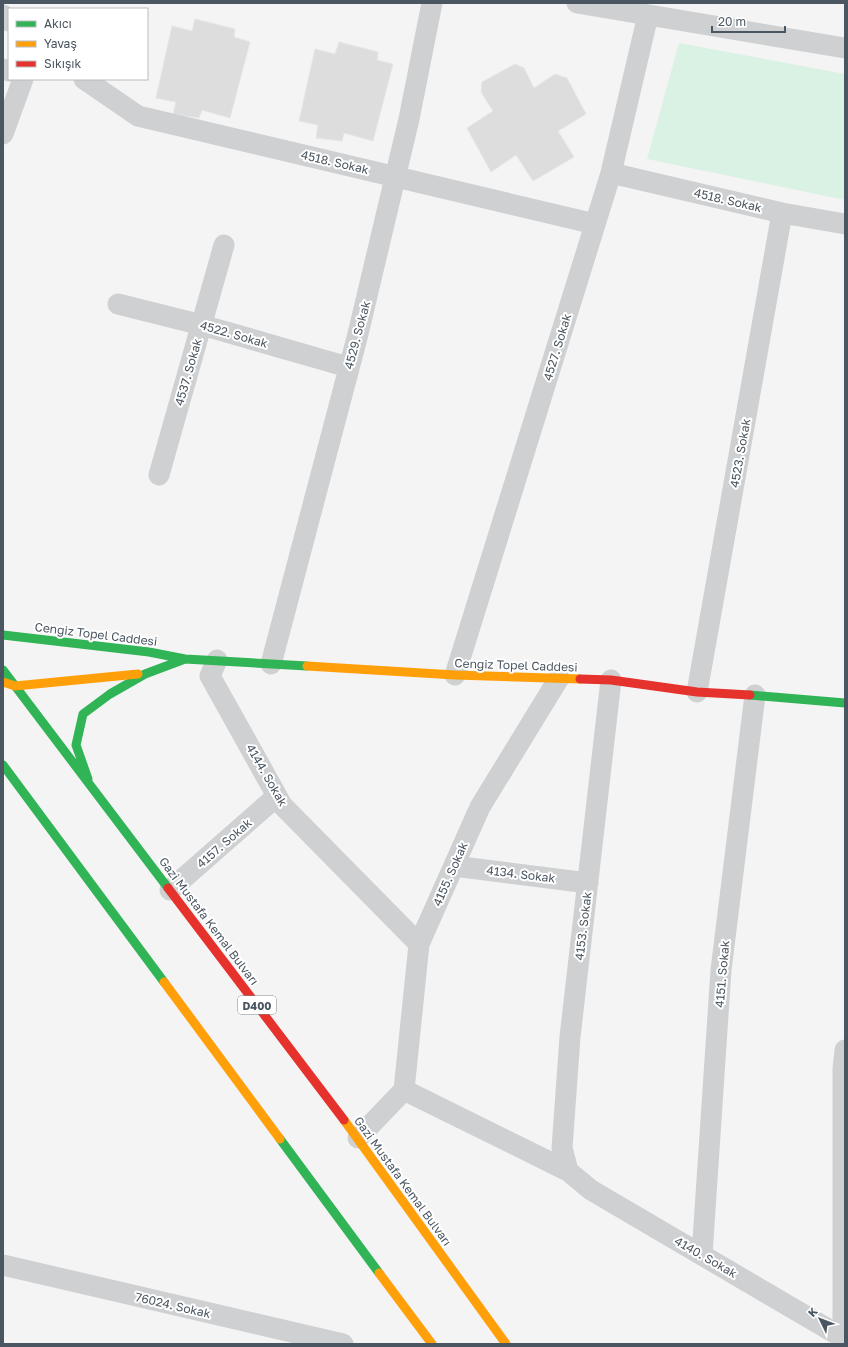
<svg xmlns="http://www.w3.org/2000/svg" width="848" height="1347" font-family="'Golos Text',sans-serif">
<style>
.green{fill:#d9f2e3}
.building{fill:#ddddde;stroke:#e5e6e7}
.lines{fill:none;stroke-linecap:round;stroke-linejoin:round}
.street{stroke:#ced0d2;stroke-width:21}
.fast{stroke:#30b455;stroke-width:9}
.slow{stroke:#ff9f0a;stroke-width:9}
.jam{stroke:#e5322d;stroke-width:9}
.labels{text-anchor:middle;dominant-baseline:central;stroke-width:4;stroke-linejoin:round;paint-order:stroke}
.shield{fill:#fff;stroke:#808990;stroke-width:1}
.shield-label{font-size:11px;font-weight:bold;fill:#4a5661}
.street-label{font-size:12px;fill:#4a5661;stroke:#fff}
</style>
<rect width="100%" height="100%" fill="#f4f4f4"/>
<!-- green -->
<path class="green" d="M679,43l166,31v126l-198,-41z"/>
<!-- building -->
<path class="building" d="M195,19l40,10 -1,8 16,5 -20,76 -28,-8 -3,8 -26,-4 3,-12 -20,-4 16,-72 20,5z
M339,42l39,10 -1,8 16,4 -20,77 -29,-8 -2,8 -26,-3 2,-13 -19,-4 16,-72 20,5z
M515,64l9,4 10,20 21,-14 12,4 19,36 -28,17 16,26 -41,24 -17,-26 -25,17 -24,-44 26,-17 -12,-19 1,-10z"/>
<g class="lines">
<!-- street -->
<path class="street" d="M577,3l268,45
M3,15l6,6
M3,69l6,2
M84,79l54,37 457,108
M3,134l20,-55
M611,173l171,40 63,11
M118,304l84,21 146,42
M159,475l65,-230
M217,660l-7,16 72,129 137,139
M271,664l86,-326 52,-219 23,-116
M455,675l156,-502 37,-158
M697,692l85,-479
M454,866l134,17
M170,890l107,-94
M404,1090l164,81 23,19 254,149
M358,1138l46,-48 15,-146 61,-137 79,-129
M568,1171l-6,-23 8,-111 41,-357
M702,1255l19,-285 34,-275
M3,1265l340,79
M843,1338v-269l2,-19"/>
<!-- fast -->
<path class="fast" d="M3,635l146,17 36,7 122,7
M3,670l165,218
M750,695l95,8
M3,765l161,217
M88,779l-12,-34 7,-31 27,-20 35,-20 40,-15
M280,1139l99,134"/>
<!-- slow -->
<path class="slow" d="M307,666l148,9 125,4
M3,682l12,4 123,-12
M164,982l116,157
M344,1120l162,224
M379,1273l53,71"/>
<!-- jam -->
<path class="jam" d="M580,679l31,1 86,12 53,3
M168,888l176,232"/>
</g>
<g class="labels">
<!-- shield labels -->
<rect class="shield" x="238" y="996" width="38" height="18" rx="3"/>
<g class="shield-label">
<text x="257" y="1005">D400</text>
</g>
<!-- street labels -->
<g class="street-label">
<text transform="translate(335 162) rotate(13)">4518. Sokak</text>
<text transform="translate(728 200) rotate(13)">4518. Sokak</text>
<text transform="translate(234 334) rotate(16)">4522. Sokak</text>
<text transform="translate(357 335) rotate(-75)">4529. Sokak</text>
<text transform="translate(557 347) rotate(-73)">4527. Sokak</text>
<text transform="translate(188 372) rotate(-74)">4537. Sokak</text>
<text transform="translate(740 453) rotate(-80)">4523. Sokak</text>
<text transform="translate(96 634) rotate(7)">Cengiz Topel Caddesi</text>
<text transform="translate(516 665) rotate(2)">Cengiz Topel Caddesi</text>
<text transform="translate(267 775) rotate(60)">4144. Sokak</text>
<text transform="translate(224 843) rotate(-41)">4157. Sokak</text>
<text transform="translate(450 874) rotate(-66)">4155. Sokak</text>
<text transform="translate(521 874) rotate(7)">4134. Sokak</text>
<text transform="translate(209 921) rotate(53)">Gazi Mustafa Kemal Bulvarı</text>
<text transform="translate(583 926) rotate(-83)">4153. Sokak</text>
<text transform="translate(722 974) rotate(-85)">4151. Sokak</text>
<text transform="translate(403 1181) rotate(54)">Gazi Mustafa Kemal Bulvarı</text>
<text transform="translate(706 1257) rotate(30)">4140. Sokak</text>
<text transform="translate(173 1305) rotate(13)">76024. Sokak</text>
</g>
</g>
<!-- border -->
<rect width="848" height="1347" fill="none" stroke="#4a5661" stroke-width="8"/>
<!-- legend -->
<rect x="8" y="8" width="140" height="72" fill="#ffffff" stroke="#b7bbc0"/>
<rect x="16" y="21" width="20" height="6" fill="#30b455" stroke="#b7bbc0"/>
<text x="44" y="28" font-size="12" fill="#4a5661">Akıcı</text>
<rect x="16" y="41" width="20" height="6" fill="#ff9f0a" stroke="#b7bbc0"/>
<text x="44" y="48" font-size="12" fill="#4a5661">Yavaş</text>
<rect x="16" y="61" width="20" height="6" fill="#e5322d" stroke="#b7bbc0"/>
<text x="44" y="68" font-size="12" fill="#4a5661">Sıkışık</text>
<!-- north arrow -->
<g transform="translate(820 1319) rotate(313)" stroke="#ffffff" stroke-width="3" paint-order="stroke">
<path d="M0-3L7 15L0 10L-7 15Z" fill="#4a5661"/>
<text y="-6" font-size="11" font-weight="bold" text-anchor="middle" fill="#4a5661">K</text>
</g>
<!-- scale -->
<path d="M712 26v6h73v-6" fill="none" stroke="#4a5661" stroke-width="2"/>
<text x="718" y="26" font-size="12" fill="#4a5661" stroke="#ffffff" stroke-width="3" paint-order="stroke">20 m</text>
</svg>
